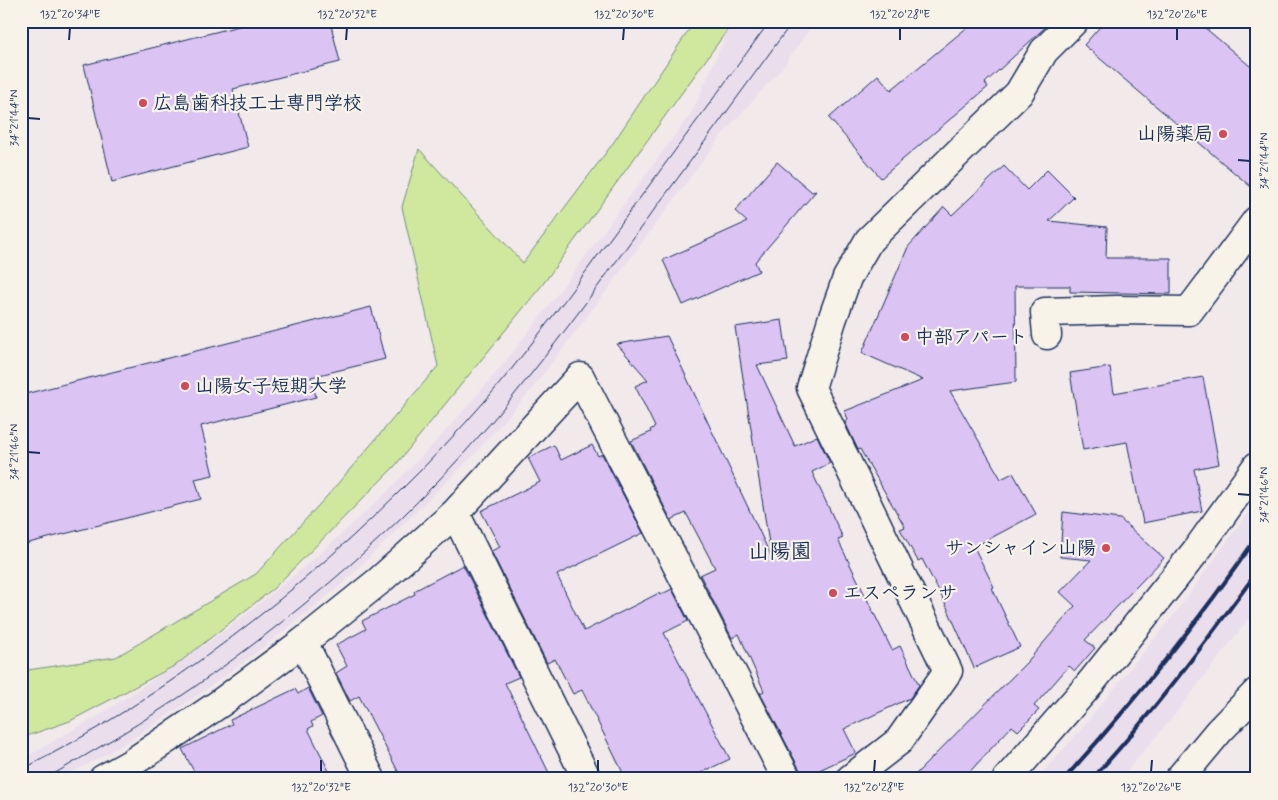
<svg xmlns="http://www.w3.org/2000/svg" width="1278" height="800" font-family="Mynerve,'Klee One',sans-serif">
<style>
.built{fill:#eadeed}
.green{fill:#cfe89e;stroke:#758c7e}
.building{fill:#dbc3f3;stroke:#1b2f5e}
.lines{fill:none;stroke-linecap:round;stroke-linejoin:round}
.street-casing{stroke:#1b2f5e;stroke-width:31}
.street{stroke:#f7f3e8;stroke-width:28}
.tram{stroke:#1b2f5e;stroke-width:1}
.rail{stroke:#1b2f5e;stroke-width:4}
.ticks{fill:none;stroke:#1b2f5e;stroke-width:2}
.poi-dot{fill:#d1495b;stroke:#f7f3e8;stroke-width:2}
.labels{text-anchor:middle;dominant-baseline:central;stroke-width:4.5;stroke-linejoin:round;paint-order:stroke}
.poi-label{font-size:19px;font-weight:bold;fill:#1b2f5e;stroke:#f7f3e8;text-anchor:start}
.quarter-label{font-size:21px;font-weight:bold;fill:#1b2f5e;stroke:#f7f3e8}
.neatline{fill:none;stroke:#1b2f5e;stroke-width:2}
.ticks-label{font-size:12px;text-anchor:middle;fill:#1b2f5e}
</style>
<rect width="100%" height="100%" fill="#f1e9ea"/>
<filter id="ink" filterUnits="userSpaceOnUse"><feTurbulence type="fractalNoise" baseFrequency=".02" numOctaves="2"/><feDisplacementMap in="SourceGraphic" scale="10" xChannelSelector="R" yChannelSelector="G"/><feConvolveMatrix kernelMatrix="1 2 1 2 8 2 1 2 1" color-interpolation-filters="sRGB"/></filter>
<g filter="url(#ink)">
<!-- built -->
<path class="built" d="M734,21h81l-32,46 -62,69 -135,182 -55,72 -60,68 -130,127 -71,57 -73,54 -76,50 -61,33h-39v-19l80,-46 75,-49 72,-52 68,-56 66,-60 62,-64 58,-67 54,-70 136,-184 37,-83z
M1257,500v108l-81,105 -56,66h-84l41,-45 100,-123z"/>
<!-- green -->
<path class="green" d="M695,21h39l-191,263 -149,183 -120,121 -98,77 -106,56 -49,17v-67l95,-14 140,-83 72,-79 110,-129 -36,-159 17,-58 104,114 88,-117z"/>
<!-- building -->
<path class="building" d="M259,21h71l10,41 -107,27 15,58 -136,35 -28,-117z
M975,21h77l-67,62 3,4 -107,91 -52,-60 49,-43 13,15z
M1105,21h92l60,51v120l-173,-147z
M777,162l35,30 4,-1 -61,71 4,9 -76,34 -20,-45 84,-38 -12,-11z
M1004,166l23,24 20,-20 27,27 -25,24 58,6 -1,31h65v36l-101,-2v-6h-55l1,96 -66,9 51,88 12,-6 23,41 -62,33 20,40 -2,1 28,59 -46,21 -28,-63 -24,-46 -4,2 -18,-32 5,-2 -45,-78 -2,1 -13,-28 3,-2 -3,-9 78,-31 -61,-27 46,-106 36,-40 8,8z
M371,307l14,52 -74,18 5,20 -115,29 12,49 -18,4 6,20 -180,46v-150z
M782,320l6,41 -31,4 38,81 22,-10 13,27 -18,9 31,66 -5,2 54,110 8,-4 19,39 -9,13 -66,31 12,24 -54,25 -1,-6 -41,-79 4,-2 -25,-57 -7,4 -32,-63 15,-7 -29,-55 -15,7 -40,-79 20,-9 -1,-2 5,-3 -20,-41 13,-6 -31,-36 50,-8 104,220 -36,-229z
M1110,367l4,26 89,-16 16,87 -25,5 8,42 -59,12 -16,-81 -44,8 -13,-77z
M554,445l7,15 31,-15 6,11 4,-2 41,79 -86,42 27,56 75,-38 1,2 12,-6 16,32 -24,12 66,126 -42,20h-62l-44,-89 -9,4 -18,-35 -8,4 -56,-112 9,-4 -19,-36 59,-29 -12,-24z
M1063,512l57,7 44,39 -79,82 10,8 -20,23 -6,-5 -35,40 5,4 -21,21 -6,-5 -49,53h-52l116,-117 48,-56 -15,-14 31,-32 -31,-3z
M463,565l56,112 -14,6 47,96h-150l-43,-83 -9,5 -14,-28 11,-7 -11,-21 30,-16 -4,-8 53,-27 -1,-3z
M308,688l14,28 -11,6 2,4 -5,3 25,50h-135l-16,-30 50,-25 -2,-4 65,-31 3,5z"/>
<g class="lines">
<defs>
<path id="street" d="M1047,335l-2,-23 71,-2 73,1 68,-91
M455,513l132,266
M303,642l68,137
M103,779l27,-15 89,-60 84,-62 76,-61 76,-68 125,-136 207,402
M850,779l49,-38 49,-70 -137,-283 21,-68 15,-42 22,-38 150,-147 25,-42 30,-30
M1007,779l82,-94 107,-134 61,-85
M1179,779l40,-48 38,-39"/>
</defs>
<!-- street casing -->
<use href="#street" class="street-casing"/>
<!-- street -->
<use href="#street" class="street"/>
<!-- tram -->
<path class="tram" d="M21,770c148,-75 283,-181 399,-299 31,-32 62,-65 90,-100 37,-46 72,-94 107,-142 51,-69 102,-138 153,-208
M45,779c50,-29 100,-58 148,-91 98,-68 192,-148 273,-237 63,-70 118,-145 173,-221 52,-69 103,-139 154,-209"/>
<!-- rail -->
<path class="rail" d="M1064,779c70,-77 134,-157 193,-242
M1092,779c60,-65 113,-136 165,-207"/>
</g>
</g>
<!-- ticks -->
<path class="ticks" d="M69,40l1,-12M346,40l1,-12M623,40l1,-12M900,40v-12M1177,40v-12M28,118l12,1M1238,160l12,1M28,452l12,1M1238,494l12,1M321,772v-12M598,772v-12M874,772l1,-12M1151,772l1,-12"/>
<!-- markers -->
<g class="poi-dot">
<circle cx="143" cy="103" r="5"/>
<circle cx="1223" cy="134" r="5"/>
<circle cx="905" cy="337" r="5"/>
<circle cx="185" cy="386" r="5"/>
<circle cx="1106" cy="548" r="5"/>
<circle cx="833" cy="593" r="5"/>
</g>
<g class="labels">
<!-- poi labels -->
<g class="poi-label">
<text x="153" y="103">広島歯科技工士専門学校</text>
<text x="1213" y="134" text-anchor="end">山陽薬局</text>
<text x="915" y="337">中部アパート</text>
<text x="195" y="386">山陽女子短期大学</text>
<text x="1096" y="548" text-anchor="end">サンシャイン山陽</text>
<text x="843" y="593">エスペランサ</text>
</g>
<!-- quarter labels -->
<g class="quarter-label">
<text x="780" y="552">山陽園</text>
</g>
</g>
<!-- margin -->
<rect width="1278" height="800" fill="none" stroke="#f7f3e8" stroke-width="55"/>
<rect x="28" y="28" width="1222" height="744" class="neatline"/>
<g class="ticks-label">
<text x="70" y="18">132°20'34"E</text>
<text x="347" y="18">132°20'32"E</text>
<text x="624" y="18">132°20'30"E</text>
<text x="900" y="18">132°20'28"E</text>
<text x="1177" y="18">132°20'26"E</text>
<text transform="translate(14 118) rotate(-90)" y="4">34°21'44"N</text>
<text transform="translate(1264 161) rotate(-90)" y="4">34°21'44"N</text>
<text transform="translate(14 452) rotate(-90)" y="4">34°21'46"N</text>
<text transform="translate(1264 495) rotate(-90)" y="4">34°21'46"N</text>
<text x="321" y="791">132°20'32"E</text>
<text x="598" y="791">132°20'30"E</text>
<text x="874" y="791">132°20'28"E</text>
<text x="1151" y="791">132°20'26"E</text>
</g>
</svg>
